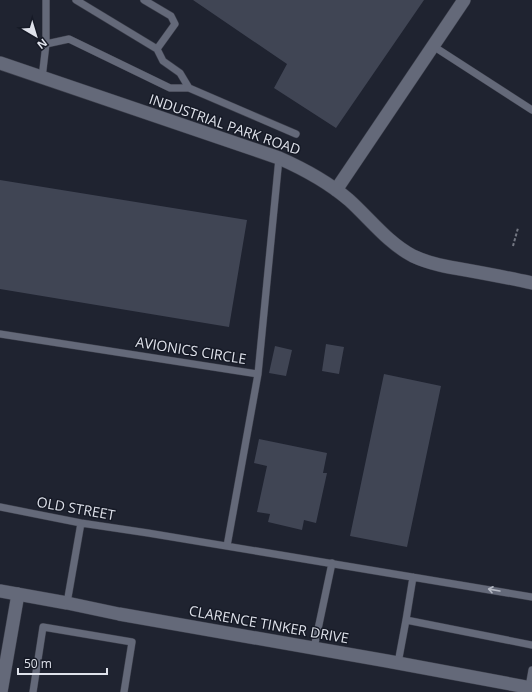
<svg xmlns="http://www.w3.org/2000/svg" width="532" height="692" font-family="'Open Sans',sans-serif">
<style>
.building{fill:#404554}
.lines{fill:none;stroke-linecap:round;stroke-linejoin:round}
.service-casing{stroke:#3c3f4b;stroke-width:8}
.minor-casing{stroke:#3c3f4b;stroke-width:14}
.path{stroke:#737782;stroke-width:2;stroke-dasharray:3 2;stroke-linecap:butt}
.service{stroke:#646979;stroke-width:7}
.minor{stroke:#646979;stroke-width:13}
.oneway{stroke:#b4b8c3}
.labels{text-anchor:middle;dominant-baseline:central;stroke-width:3;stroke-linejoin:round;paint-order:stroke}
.street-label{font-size:14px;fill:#dfe2eb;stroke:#161a26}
</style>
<rect width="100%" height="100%" fill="#1f2330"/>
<!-- building -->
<path class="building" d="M193,0h231l-88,128 -62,-40 13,-24z
M0,180l247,40 -18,107 -229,-38z
M326,344l18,3 -5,27 -17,-3z
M275,346l17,4 -6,26 -17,-3z
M384,374l57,12 -34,161 -57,-11z
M259,439l68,14 -4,20h4l-11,50 -12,-3 -2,10 -34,-8 2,-8 -13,-2 10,-46 -13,-3z"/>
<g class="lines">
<defs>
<path id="service" d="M46,0v44
M76,0l81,49
M144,0l27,16 4,8 -18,25 6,12 17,12 9,15
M433,46l99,64
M42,78l4,-34 23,-5 101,49h19l107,46
M0,334l258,40
M0,507l81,16 67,10 384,64
M227,546l31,-172 21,-216
M67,603l14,-80
M406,620l126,25
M314,648l18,-85
M398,663l8,-43 7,-43
M529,687l3,-17
M33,692l10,-65 89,15 -8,50"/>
<path id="minor" d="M0,63l279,95c25,11 49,24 70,42 21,19 39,43 64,56 17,8 35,11 53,14 22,4 44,8 66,13
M336,190l128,-190
M0,591l67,12 52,11 268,47 145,27
M1,692l17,-98"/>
</defs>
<!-- service casing -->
<use href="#service" class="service-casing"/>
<!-- minor casing -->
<use href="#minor" class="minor-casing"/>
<!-- path -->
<path class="path" d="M513,246l5,-18"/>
<!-- service -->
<use href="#service" class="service"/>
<!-- minor -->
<use href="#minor" class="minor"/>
</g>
<!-- one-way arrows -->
<defs><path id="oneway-shaft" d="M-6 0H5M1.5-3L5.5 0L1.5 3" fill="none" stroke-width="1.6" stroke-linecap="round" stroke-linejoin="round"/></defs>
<use class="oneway" href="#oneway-shaft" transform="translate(494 590) rotate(-170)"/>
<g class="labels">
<!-- street labels -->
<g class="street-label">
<text transform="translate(225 124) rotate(19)">INDUSTRIAL PARK ROAD</text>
<text transform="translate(191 350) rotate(9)">AVIONICS CIRCLE</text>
<text transform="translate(76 508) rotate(10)">OLD STREET</text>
<text transform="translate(269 624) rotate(10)">CLARENCE TINKER DRIVE</text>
</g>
</g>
<!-- north arrow -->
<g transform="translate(36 36) rotate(142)" stroke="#161a26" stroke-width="3" paint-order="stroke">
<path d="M0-3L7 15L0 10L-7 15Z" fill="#dfe2eb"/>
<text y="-6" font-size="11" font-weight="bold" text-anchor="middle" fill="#dfe2eb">N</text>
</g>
<!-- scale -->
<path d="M18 668v6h89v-6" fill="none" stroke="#dfe2eb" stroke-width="2"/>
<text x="24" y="668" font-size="12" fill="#dfe2eb" stroke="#161a26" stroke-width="3" paint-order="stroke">50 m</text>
</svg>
